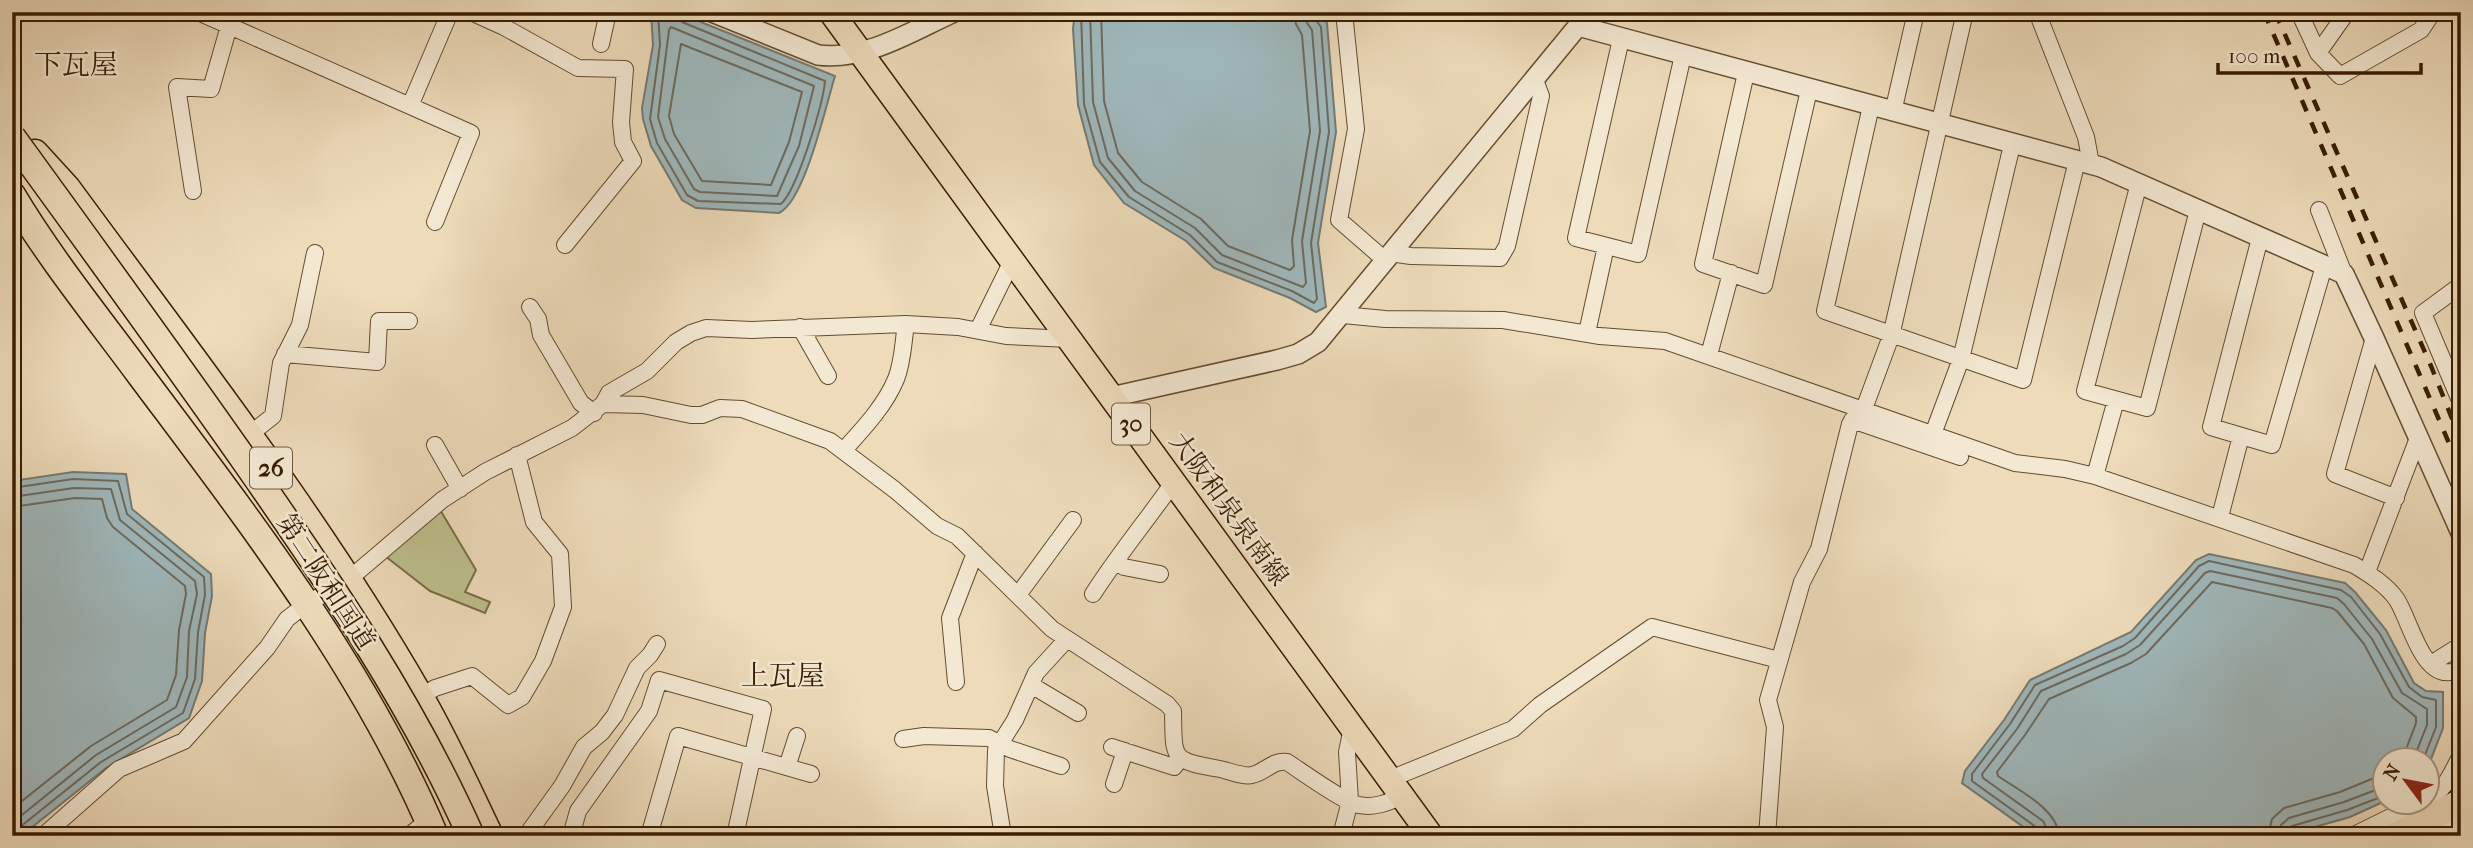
<svg xmlns="http://www.w3.org/2000/svg" width="2473" height="848" font-family="'IM FELL French Canon','Noto Serif JP',serif">
<style>
.green{fill:#bdbe8c;stroke:#7a6d46;stroke-width:2}
.water{fill:#9fb8bc;stroke:#767a71;stroke-width:2}
.lines{fill:none;stroke-linecap:round;stroke-linejoin:round}
.shore{stroke:#6c6a5e;stroke-width:2}
.minor-casing{stroke:#654c2e;stroke-width:18}
.tertiary-casing{stroke:#654c2e;stroke-width:22}
.primary-casing{stroke:#381c00;stroke-width:27}
.trunk-casing{stroke:#381c00;stroke-width:29}
.minor{stroke:#f3e8d2;stroke-width:16}
.tertiary{stroke:#f3e8d2;stroke-width:19}
.primary{stroke:#eddbba;stroke-width:24}
.trunk{stroke:#eddbba;stroke-width:26}
.rail{stroke:#381c00;stroke-width:4.5;stroke-dasharray:12 12;stroke-linecap:butt}
.trunk-bridge-casing{stroke:#381c00;stroke-width:29;stroke-linecap:butt}
.trunk-bridge{stroke:#eddbba;stroke-width:26}
.labels{text-anchor:middle;dominant-baseline:central;stroke-width:5;stroke-linejoin:round;paint-order:stroke}
.shield{fill:#f3e8d2;stroke:#70593f;stroke-width:2}
.shield-label{font-size:24px;font-weight:bold;fill:#381c00}
.street-label{font-size:26px;fill:#381c00;stroke:#f3e8d2}
.neighbourhood-label{font-size:28px;fill:#381c00;stroke:#f3e8d2}
</style>
<rect width="100%" height="100%" fill="#eddbba"/>
<filter id="stains"><feTurbulence type="fractalNoise" baseFrequency=".00286" numOctaves="4"/><feColorMatrix values="0 0 0 0 .2 0 0 0 0 .09 0 0 0 0 .02 0 0 0 .5 -.17"/></filter>
<radialGradient id="worn" r=".72"><stop offset=".6" stop-color="#630" stop-opacity="0"/><stop offset="1" stop-color="#630" stop-opacity=".3"/></radialGradient>
<!-- green -->
<path class="green" d="M439,508l37,62 -11,22 25,10 -5,11 -55,-22 -45,-35z"/>
<!-- water -->
<path class="water" d="M651,12h25l159,64c-9,29 -30,125 -56,137l-83,-5 -14,-8 -31,-54 -8,-27 -1,-11 11,-63z
M1075,12h243l9,11 9,109 -18,111 8,64 -10,5 -26,-14 -76,-30 -28,-27 -62,-38 -30,-38 -16,-60 -5,-76z
M73,472l53,2 6,35 79,65 1,22 -7,37 -3,48 -13,37 -83,50 -85,68h-9v-355z
M2209,554l136,29 10,9 31,38 28,53 12,8 17,1v36l-15,39v-7h-42l-1,41 -35,16 -67,19h-247l-74,-53 3,-12 39,-51 26,-40 101,-48 65,-72z"/>
<g class="lines">
<!-- shore -->
<path class="shore" d="M658,12l2,33 -10,74 7,24 30,52 11,6 83,3c16,-14 42,-100 44,-123l-143,-59 -5,-4v-6
M1081,12l3,92 16,58 29,35 61,38 27,27 75,29 22,12 3,-4 -6,-56 18,-111 -8,-105 -7,-9 -1,-6
M1090,12l3,90 15,56 27,33 60,37 27,27 81,32 3,-4 -4,-42 18,-110 -8,-101 -7,-10 -1,-8
M1101,12l3,89 14,52 24,29 59,37 27,27 62,24 4,-4 -2,-26 18,-109 -8,-96 -6,-11 -2,-12
M671,27l143,59 -15,60 -22,50 -77,-4 -6,-3 -29,-50 -7,-22 11,-87z
M681,44l121,48 -13,50 -18,43 -69,-4 -28,-47 -5,-18z
M12,488l61,-9 45,2 9,33 77,63 1,18 -7,37 -3,47 -12,34 -82,49 -81,65 -3,9
M12,497l62,-9 37,1 9,31 75,61 2,13 -8,37 -2,46 -11,30 -80,48 -84,68
M12,507l63,-9 27,1 5,19 6,9 72,59 1,8 -7,36 -3,45 -9,25 -76,46 -79,63
M2039,836l-3,-9 -64,-46v-7l38,-50 25,-39 88,-39 12,-8 64,-72 10,-5 132,29 10,7 29,37 29,53 13,10 14,3v27l-13,33
M2048,836l-1,-7 -4,-8 -60,-43 -1,-4 35,-45 24,-38 85,-37 14,-9 65,-72 5,-2 127,27 7,6 28,35 30,54 25,16v16l-14,35
M2059,836c-1,-27 -41,-46 -61,-60l-1,-4 28,-37 24,-36 82,-36 15,-9 66,-72 120,26 5,3 27,33 29,54 23,19v6l-14,37
M2268,836l4,-17 12,-11 56,-16 34,-14 12,-2
M2279,836l2,-11 8,-7 55,-16 42,-16
M2287,836l1,-6 4,-4 55,-16 39,-15"/>
<defs>
<path id="minor" d="M198,12l273,121 -36,89
M471,12l33,15 74,41 47,1 -4,53 2,20 10,19 -68,84
M1344,12l12,117 -17,91 46,40
M2037,12l49,125 5,27
M2299,12l19,41 22,23 81,-46 12,-18
M1578,26l4,-14
M1621,39l-45,199 62,16 45,-199
M601,44l7,-32
M2318,53l29,-41
M1746,73l-43,191 61,21 45,-195
M410,106l40,-94
M1871,106l-46,205 198,69 54,-219
M1893,112l23,-100
M2139,183l-54,208 62,17 51,-198
M193,191l-16,-104 34,2 18,-63
M2319,210l25,64
M2260,238l-49,189 61,18 52,-179
M1390,253l21,3 89,2 7,-12 34,-150 -6,-16
M2461,285l-38,28 38,90
M530,307l8,12 3,16 40,68 13,10
M1343,315l42,4 118,1 97,16 65,5 350,122 50,6 30,7 259,89c15,9 33,20 43,35 12,19 23,68 47,72 5,1 12,-1 17,-1
M800,327l28,49
M978,330l34,-69
M1587,333l19,-87
M2374,338l-39,136 61,24
M285,354l92,8 2,-41h30
M1709,355l22,-82
M603,404l6,-11 38,-22 29,-29 15,-9 15,-5 46,2 154,-6 52,3 48,9 63,3
M1852,420l108,37
M1933,434l28,-75 51,-214
M249,435l24,-19 8,-53 19,-38 15,-72
M435,445l25,44
M843,451c19,-21 42,-45 53,-72 7,-17 7,-36 10,-55
M2095,476l21,-76
M2220,517l21,-81
M1116,561l8,6 36,7
M2367,572l51,-134
M1093,594c23,-36 50,-69 75,-104l7,-5
M1018,595l55,-75
M2431,664l30,-19
M956,682l-6,-64 25,-65
M1031,685l47,28
M420,697l15,-9 37,-12 36,29 14,-8 21,-36 20,-54 -3,-53 -26,-32 -17,-67
M903,739l21,-3 65,2 21,11 51,17
M1112,747l62,20 6,-8
M787,767l10,-31
M1390,779l123,-50 27,-24 112,-78 127,33
M1114,784l11,-33
M2428,799c17,-8 24,-27 33,-44
M43,836l76,-67 65,-28 83,-93 20,-29 18,-14 43,-25 94,-80 43,-28 87,-44 31,-24 40,1 48,10h11l18,-7 22,1 88,32 65,49 42,36 20,10 95,93 115,75 6,7c1,49 -3,49 47,58 9,2 24,8 32,6 14,-3 20,-15 35,-13 14,9 58,41 72,43 14,3 31,-2 42,-10
M409,836l19,-16
M526,836l36,-50 22,-39 18,-15 13,-17 22,-47 13,-13 7,-11
M571,836l7,-25 71,-100 10,-31 104,29 -28,127
M649,836l29,-100 133,38
M1003,836l-8,-50 1,-36 19,-30 21,-47 31,-34
M1341,836l9,-35 -3,-49 5,-24
M1767,836l8,-109 -7,-27 34,-118 17,-33 31,-125 14,-15 27,-73 74,-324
M2352,836l69,-34
M2434,836l27,-15"/>
<path id="tertiary" d="M712,12l106,43c48,6 94,-24 136,-43
M1111,397l166,-37 21,-6 20,-12 260,-316 523,141 243,107 30,64 87,195"/>
<path id="primary" d="M831,12l600,824"/>
<path id="trunk" d="M35,153l32,35c121,165 249,328 351,505 27,46 49,95 72,143
M12,195c37,62 83,119 126,177 109,146 226,295 297,464
M2395,836l66,-34"/>
</defs>
<!-- minor casing -->
<use href="#minor" class="minor-casing"/>
<!-- tertiary casing -->
<use href="#tertiary" class="tertiary-casing"/>
<!-- primary casing -->
<use href="#primary" class="primary-casing"/>
<!-- trunk casing -->
<use href="#trunk" class="trunk-casing"/>
<!-- minor -->
<use href="#minor" class="minor"/>
<!-- tertiary -->
<use href="#tertiary" class="tertiary"/>
<!-- primary -->
<use href="#primary" class="primary"/>
<!-- trunk -->
<use href="#trunk" class="trunk"/>
<!-- rail -->
<path class="rail" d="M2264,12l197,459
M2275,12l156,354 30,75"/>
<defs>
<path id="trunk-bridge" d="M12,137c79,109 158,217 235,327 83,119 165,239 224,372"/>
</defs>
<!-- trunk-bridge casing -->
<use href="#trunk-bridge" class="trunk-bridge-casing"/>
<!-- trunk-bridge -->
<use href="#trunk-bridge" class="trunk-bridge"/>
</g>
<g class="labels">
<!-- shield labels -->
<g class="shield">
<rect x="1112" y="403.5" width="38" height="41" rx="5"/>
<rect x="250" y="447.5" width="42" height="41" rx="5"/>
</g>
<g class="shield-label">
<text x="1131" y="424">30</text>
<text x="271" y="468">26</text>
</g>
<!-- street labels -->
<g class="street-label">
<text transform="translate(1229 509) rotate(54)">大阪和泉泉南線</text>
<text transform="translate(326 582) rotate(57)">第二阪和国道</text>
</g>
<!-- neighbourhood labels -->
<g class="neighbourhood-label">
<text x="76" y="64">下瓦屋</text>
<text x="783" y="675">上瓦屋</text>
</g>
</g>
<!-- margin -->
<rect width="2473" height="848" fill="none" stroke="#eddbba" stroke-width="42"/>
<rect x="14" y="14" width="2445" height="820" fill="none" stroke="#381c00" stroke-width="3.5"/>
<rect x="21" y="21" width="2431" height="806" fill="none" stroke="#381c00" stroke-width="2"/>
<!-- north arrow -->
<g transform="translate(2406 781) rotate(302)"><circle r="33" fill="#f3e8d2" stroke="#a8967e" stroke-width="2"/>
<path d="M0-5L12 26L0 18L-12 26Z" fill="#8f2418"/>
<text y="-10" font-size="19" font-weight="bold" text-anchor="middle" fill="#381c00">N</text>
</g>
<!-- scale -->
<path d="M2218 63v10h203v-10" fill="none" stroke="#381c00" stroke-width="3.5"/>
<text x="2228" y="63" font-size="21" fill="#381c00" stroke="#f3e8d2" stroke-width="5" paint-order="stroke">100 m</text>
<rect width="100%" height="100%" filter="url(#stains)"/>
<rect width="100%" height="100%" fill="url(#worn)"/>
</svg>
